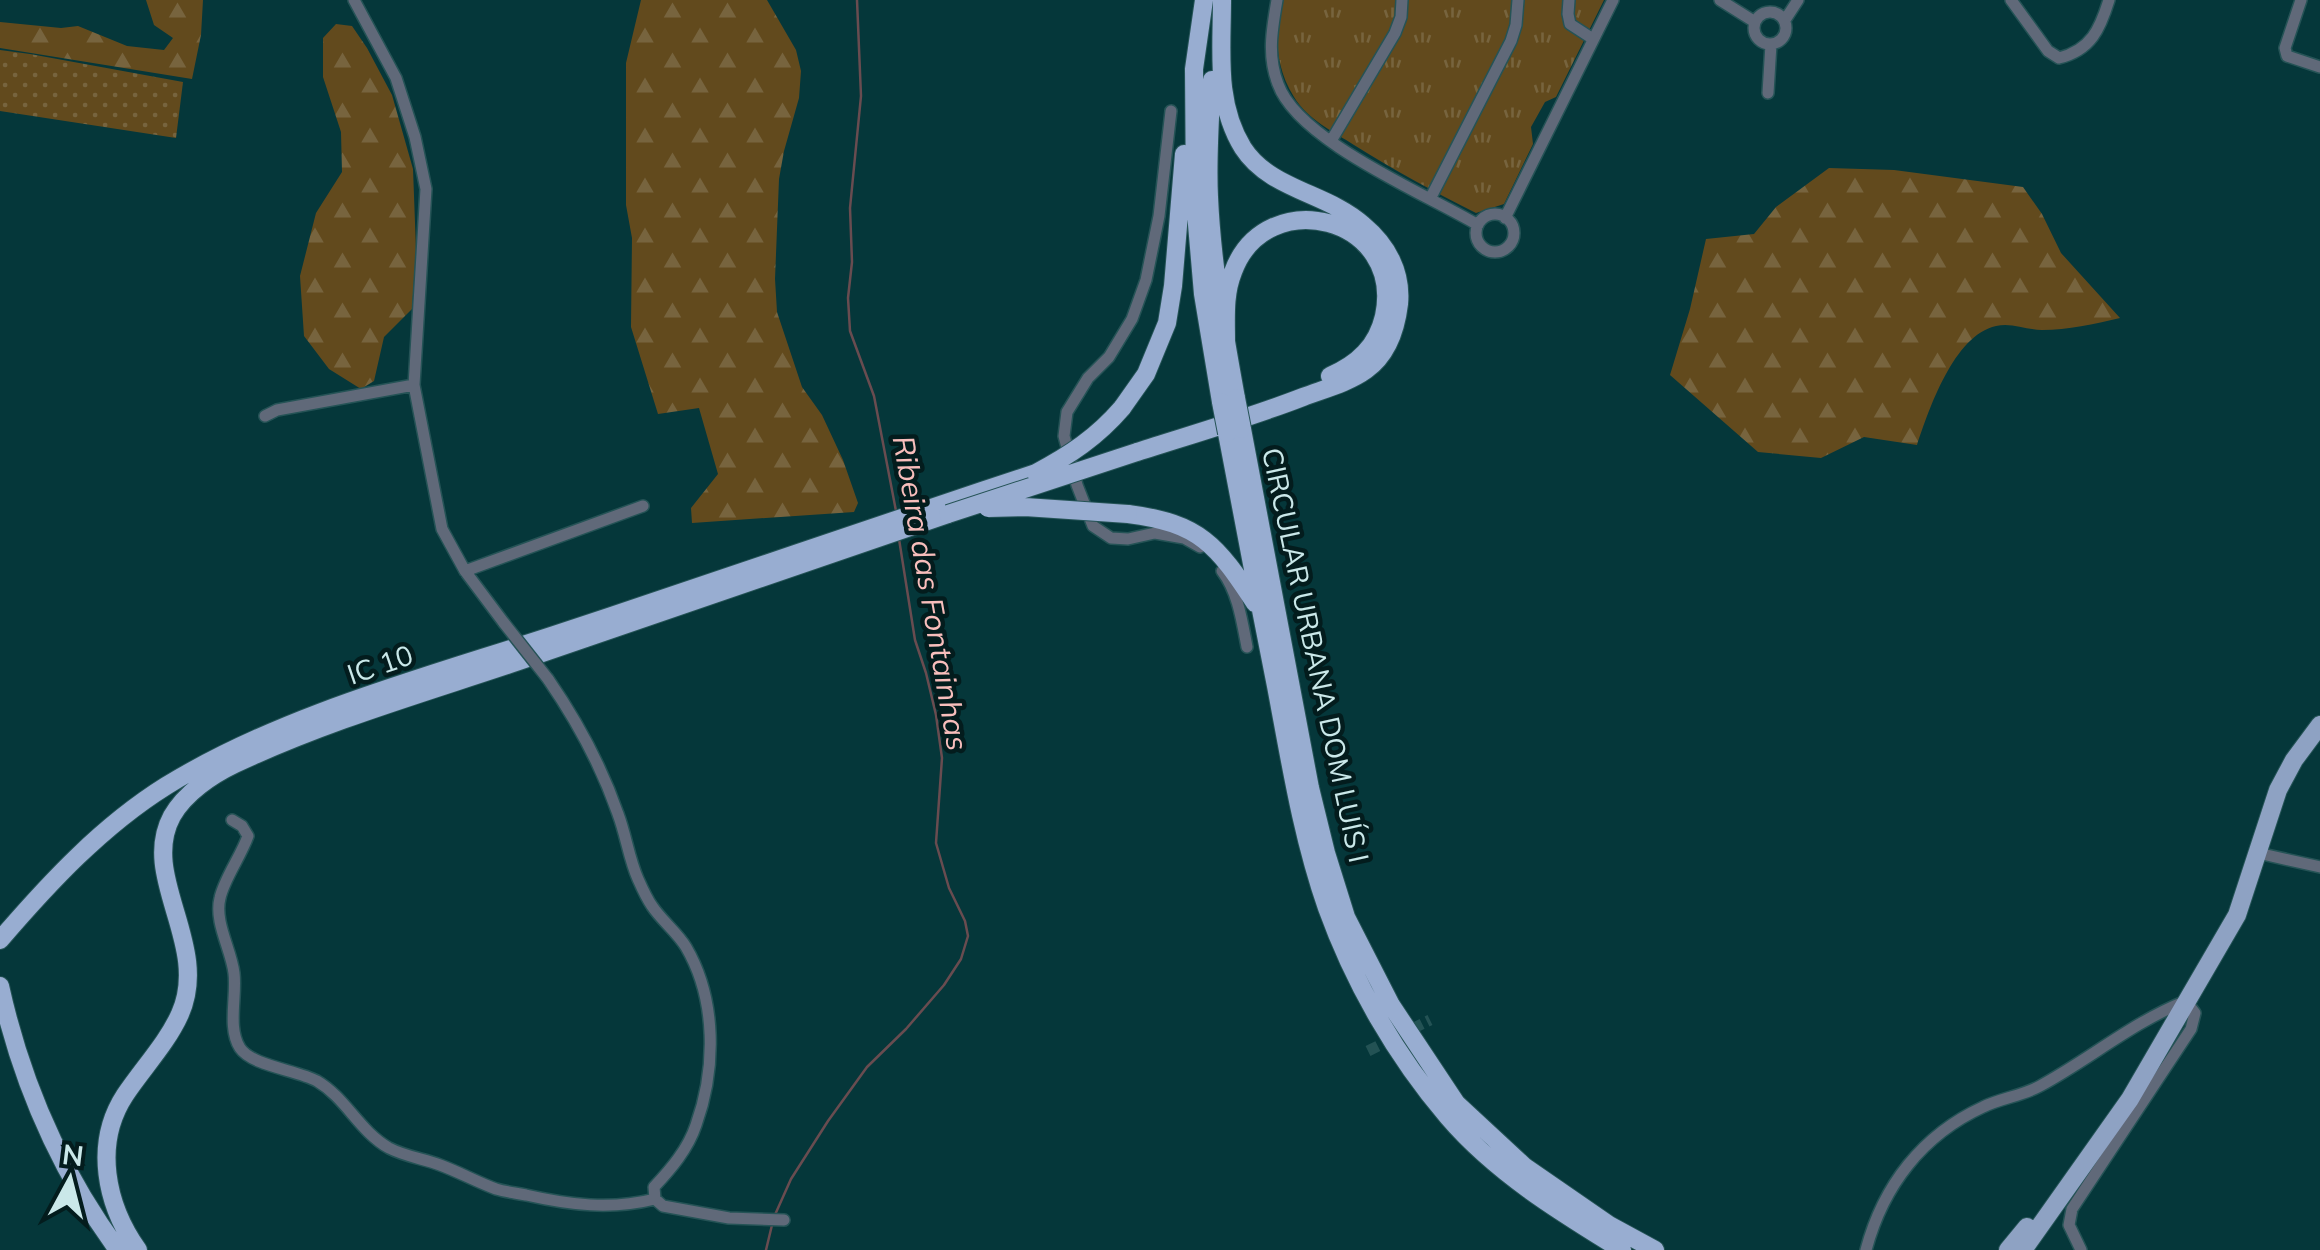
<svg xmlns="http://www.w3.org/2000/svg" width="2320" height="1250" font-family="Mulish,sans-serif">
<style>
.grass{fill:url(#grass-dots)}
.forest{fill:url(#forest-firs)}
.park{fill:url(#park-tufts)}
.lines{fill:none;stroke-linecap:round;stroke-linejoin:round}
.stream{stroke:#694c50;stroke-width:2.5}
.minor-tunnel{stroke:#235254;stroke-width:11;stroke-dasharray:11 5.5;stroke-linecap:butt}
.minor-casing{stroke:#255356;stroke-width:14}
.primary-casing{stroke:#255356;stroke-width:20}
.trunk-casing{stroke:#255356;stroke-width:20}
.minor{stroke:#606979;stroke-width:11}
.primary{stroke:#8ea2c3;stroke-width:18}
.trunk{stroke:#98add1;stroke-width:18}
.minor-bridge-casing{stroke:#255356;stroke-width:14;stroke-linecap:butt}
.trunk-bridge-casing{stroke:#255356;stroke-width:20;stroke-linecap:butt}
.minor-bridge{stroke:#606979;stroke-width:11}
.trunk-bridge{stroke:#98add1;stroke-width:18}
.labels{text-anchor:middle;dominant-baseline:central;stroke-width:9;stroke-linejoin:round;paint-order:stroke}
.street-label{font-size:28px;fill:#cae8e9;stroke:#031c1d}
.water-label{font-size:30px;font-style:italic;fill:#f8bebc;stroke:#031c1d}
</style>
<defs>
<pattern id="grass-dots" width="8" height="8" patternUnits="userSpaceOnUse" patternTransform="scale(2.5)"><rect width="8" height="8" fill="#624a1d"/><path d="M2 2h.1M6 6h.1" fill="none" stroke="#77643e" stroke-width="1.8" stroke-linecap="round"/></pattern>
<pattern id="forest-firs" width="22" height="20" patternUnits="userSpaceOnUse" patternTransform="scale(2.5)"><rect width="22" height="20" fill="#624a1d"/><path d="M5 1l3.5 6h-7zM16 11l3.5 6h-7z" fill="#77643e"/></pattern>
<pattern id="park-tufts" width="24" height="20" patternUnits="userSpaceOnUse" patternTransform="scale(2.5)"><rect width="24" height="20" fill="#624a1d"/><path d="M3 7l-1-3M5 7V3M7 7l1-3M15 17l-1-3M17 17v-4M19 17l1-3" fill="none" stroke="#77643e"/></pattern>
</defs>
<rect width="100%" height="100%" fill="#05373a"/>
<!-- grass -->
<path class="grass" d="M0,50l30,4 153,28 -7,56 -176,-27z"/>
<!-- forest -->
<path class="forest" d="M146,0h57l-2,35 -9,44 -192,-31v-26l61,6 17,-2 49,20 37,4 9,-12 -19,-13z
M641,0h126l29,50 5,21 -2,27 -15,53 -5,28 -4,100 2,33 25,75 20,28 21,45 15,43 -4,9 -162,11 -1,-15 27,-34 -19,-66 -41,6 -27,-87 1,-89 -6,-33v-142z
M336,24l16,2 15,22 25,47 21,74 3,81 -4,59 -28,28 -10,44 -13,8 -32,-20 -25,-33 -4,-60 16,-63 26,-41 -1,-40 -18,-55v-39z
M1829,168l65,2 129,17 19,27 19,39 59,65c-26,6 -52,12 -78,12 -15,0 -31,-8 -46,-4 -42,9 -67,83 -79,119l-53,-8 -43,21 -63,-6 -88,-77 20,-66 16,-70 48,-5 22,-27z"/>
<!-- park -->
<path class="park" d="M1279,0h325l-48,97 -11,5 -14,25 2,17 -29,60 -28,9c-42,-21 -82,-43 -122,-68 -20,-13 -47,-26 -60,-48 -20,-32 -18,-61 -15,-97z"/>
<g class="lines">
<!-- stream -->
<path class="stream" d="M857,0l4,96 -11,112 2,54 -4,36 2,33 24,65 22,115
M774,1217l17,-38 37,-58 39,-54 39,-38 38,-44 17,-26 7,-23 -3,-15 -16,-33 -13,-45 6,-85 -6,-43 -10,-42 -11,-33 -16,-101
M766,1250l6,-25"/>
<!-- minor-tunnel -->
<path class="minor-tunnel" d="M1368,1051l62,-31"/>
<defs>
<path id="minor" d="M354,0l42,78 19,59 11,52 -12,196 28,144 23,42 39,52
M1277,0c-5,29 -10,56 1,84 20,57 148,110 200,141
M1569,0l-1,14 2,10 23,15
M1720,0l35,22
M2011,0l37,51 11,7c32,-8 41,-29 50,-58
M2301,0l-16,48 2,8 33,11
M1754 28a16 16 0 1 1 32 0a16 16 0 1 1-32 0Z
M1785,20l13,-20
M1768,93l3,-49
M1171,111l-12,105 -13,64 -14,39 -23,38 -21,21 -21,34 -3,24 13,49 16,41 18,12 17,1 27,-6 29,5 16,9
M1331,141l64,-108 6,-16 1,-17
M1430,199l81,-158 5,-16 2,-25
M1476 233a19 19 0 1 1 38 0a19 19 0 1 1-38 0Z
M1505,218l108,-218
M265,416l12,-6 137,-25
M465,571l178,-65
M1222,571c16,21 20,50 25,76
M548,679c29,42 53,86 70,135 8,21 11,45 20,65 4,9 9,20 14,27 10,15 25,26 34,41 31,53 30,122 10,178 -8,24 -25,44 -42,62l1,12 8,7 66,12 55,2
M232,820l10,6 6,10c-7,20 -24,43 -28,62 -6,24 11,51 14,75 3,23 -7,55 6,75 12,18 57,22 77,33 29,17 42,50 72,67 15,8 35,11 51,17 19,7 37,17 56,24 10,3 20,4 30,6 44,10 85,15 129,4
M2258,853l62,14
M1866,1250c17,-64 56,-115 117,-143 18,-9 39,-11 57,-21 50,-27 93,-64 146,-85l9,12 -4,16 -119,180 -3,16 12,25"/>
<path id="primary" d="M2008,1250l19,-23
M2023,1250l107,-151 107,-184 41,-125 16,-30 26,-35"/>
<path id="trunk" d="M1204,0l-10,69 1,132 8,93 18,108
M1212,80c-2,39 -5,78 -3,117 3,68 15,135 27,201
M1226,341c0,-23 -2,-47 7,-69 33,-90 172,-55 151,44 -7,30 -26,48 -54,60
M1122,408l24,-34 21,-51 6,-37 11,-132
M1242,429l68,359 16,65 20,64 45,88 65,98 69,64 84,58 46,25
M1227,433c16,84 32,169 49,253 14,74 26,151 51,222 27,75 69,148 121,209 48,56 112,95 174,133
M1137,452c56,-18 112,-34 166,-55 21,-8 45,-14 63,-27 21,-15 30,-41 33,-66 3,-32 -12,-59 -36,-79 -35,-32 -93,-35 -120,-77 -28,-45 -21,-97 -21,-148
M1128,514c72,9 89,31 127,89
M0,940c49,-57 102,-114 166,-154 115,-71 260,-109 388,-151 161,-53 321,-109 482,-162
M0,986c21,95 60,185 118,264
M138,1250c-32,-45 -45,-106 -13,-155 18,-27 42,-52 55,-81 31,-70 -41,-137 -8,-198 13,-23 40,-41 63,-52 91,-43 189,-71 284,-103 143,-48 286,-97 429,-147"/>
</defs>
<!-- minor casing -->
<use href="#minor" class="minor-casing"/>
<!-- primary casing -->
<use href="#primary" class="primary-casing"/>
<!-- trunk casing -->
<use href="#trunk" class="trunk-casing"/>
<!-- minor -->
<use href="#minor" class="minor"/>
<!-- primary -->
<use href="#primary" class="primary"/>
<!-- trunk -->
<use href="#trunk" class="trunk"/>
<defs>
<path id="minor-bridge" d="M504,623l44,56"/>
<path id="trunk-bridge" d="M1236,398l6,31
M1221,402l6,31
M1036,473c34,-18 61,-36 86,-65
M988,508l37,-1 103,7
M948,514l189,-62"/>
</defs>
<!-- minor-bridge casing -->
<use href="#minor-bridge" class="minor-bridge-casing"/>
<!-- trunk-bridge casing -->
<use href="#trunk-bridge" class="trunk-bridge-casing"/>
<!-- minor-bridge -->
<use href="#minor-bridge" class="minor-bridge"/>
<!-- trunk-bridge -->
<use href="#trunk-bridge" class="trunk-bridge"/>
</g>
<g class="labels">
<!-- street labels -->
<g class="street-label">
<text transform="translate(1316 655) rotate(78)">CIRCULAR URBANA DOM LUÍS I</text>
<text transform="translate(380 664) rotate(-19)">IC 10</text>
</g>
<!-- water labels -->
<g class="water-label">
<text transform="translate(931 593) rotate(80)">Ribeira das Fontainhas</text>
</g>
</g>
<!-- north arrow -->
<g transform="translate(70 1180) rotate(7)" stroke="#031c1d" stroke-width="8" paint-order="stroke">
<path d="M0-8L18 38L0 25L-18 38Z" fill="#cae8e9"/>
<text y="-15" font-size="28" font-weight="bold" text-anchor="middle" fill="#cae8e9">N</text>
</g>
</svg>
